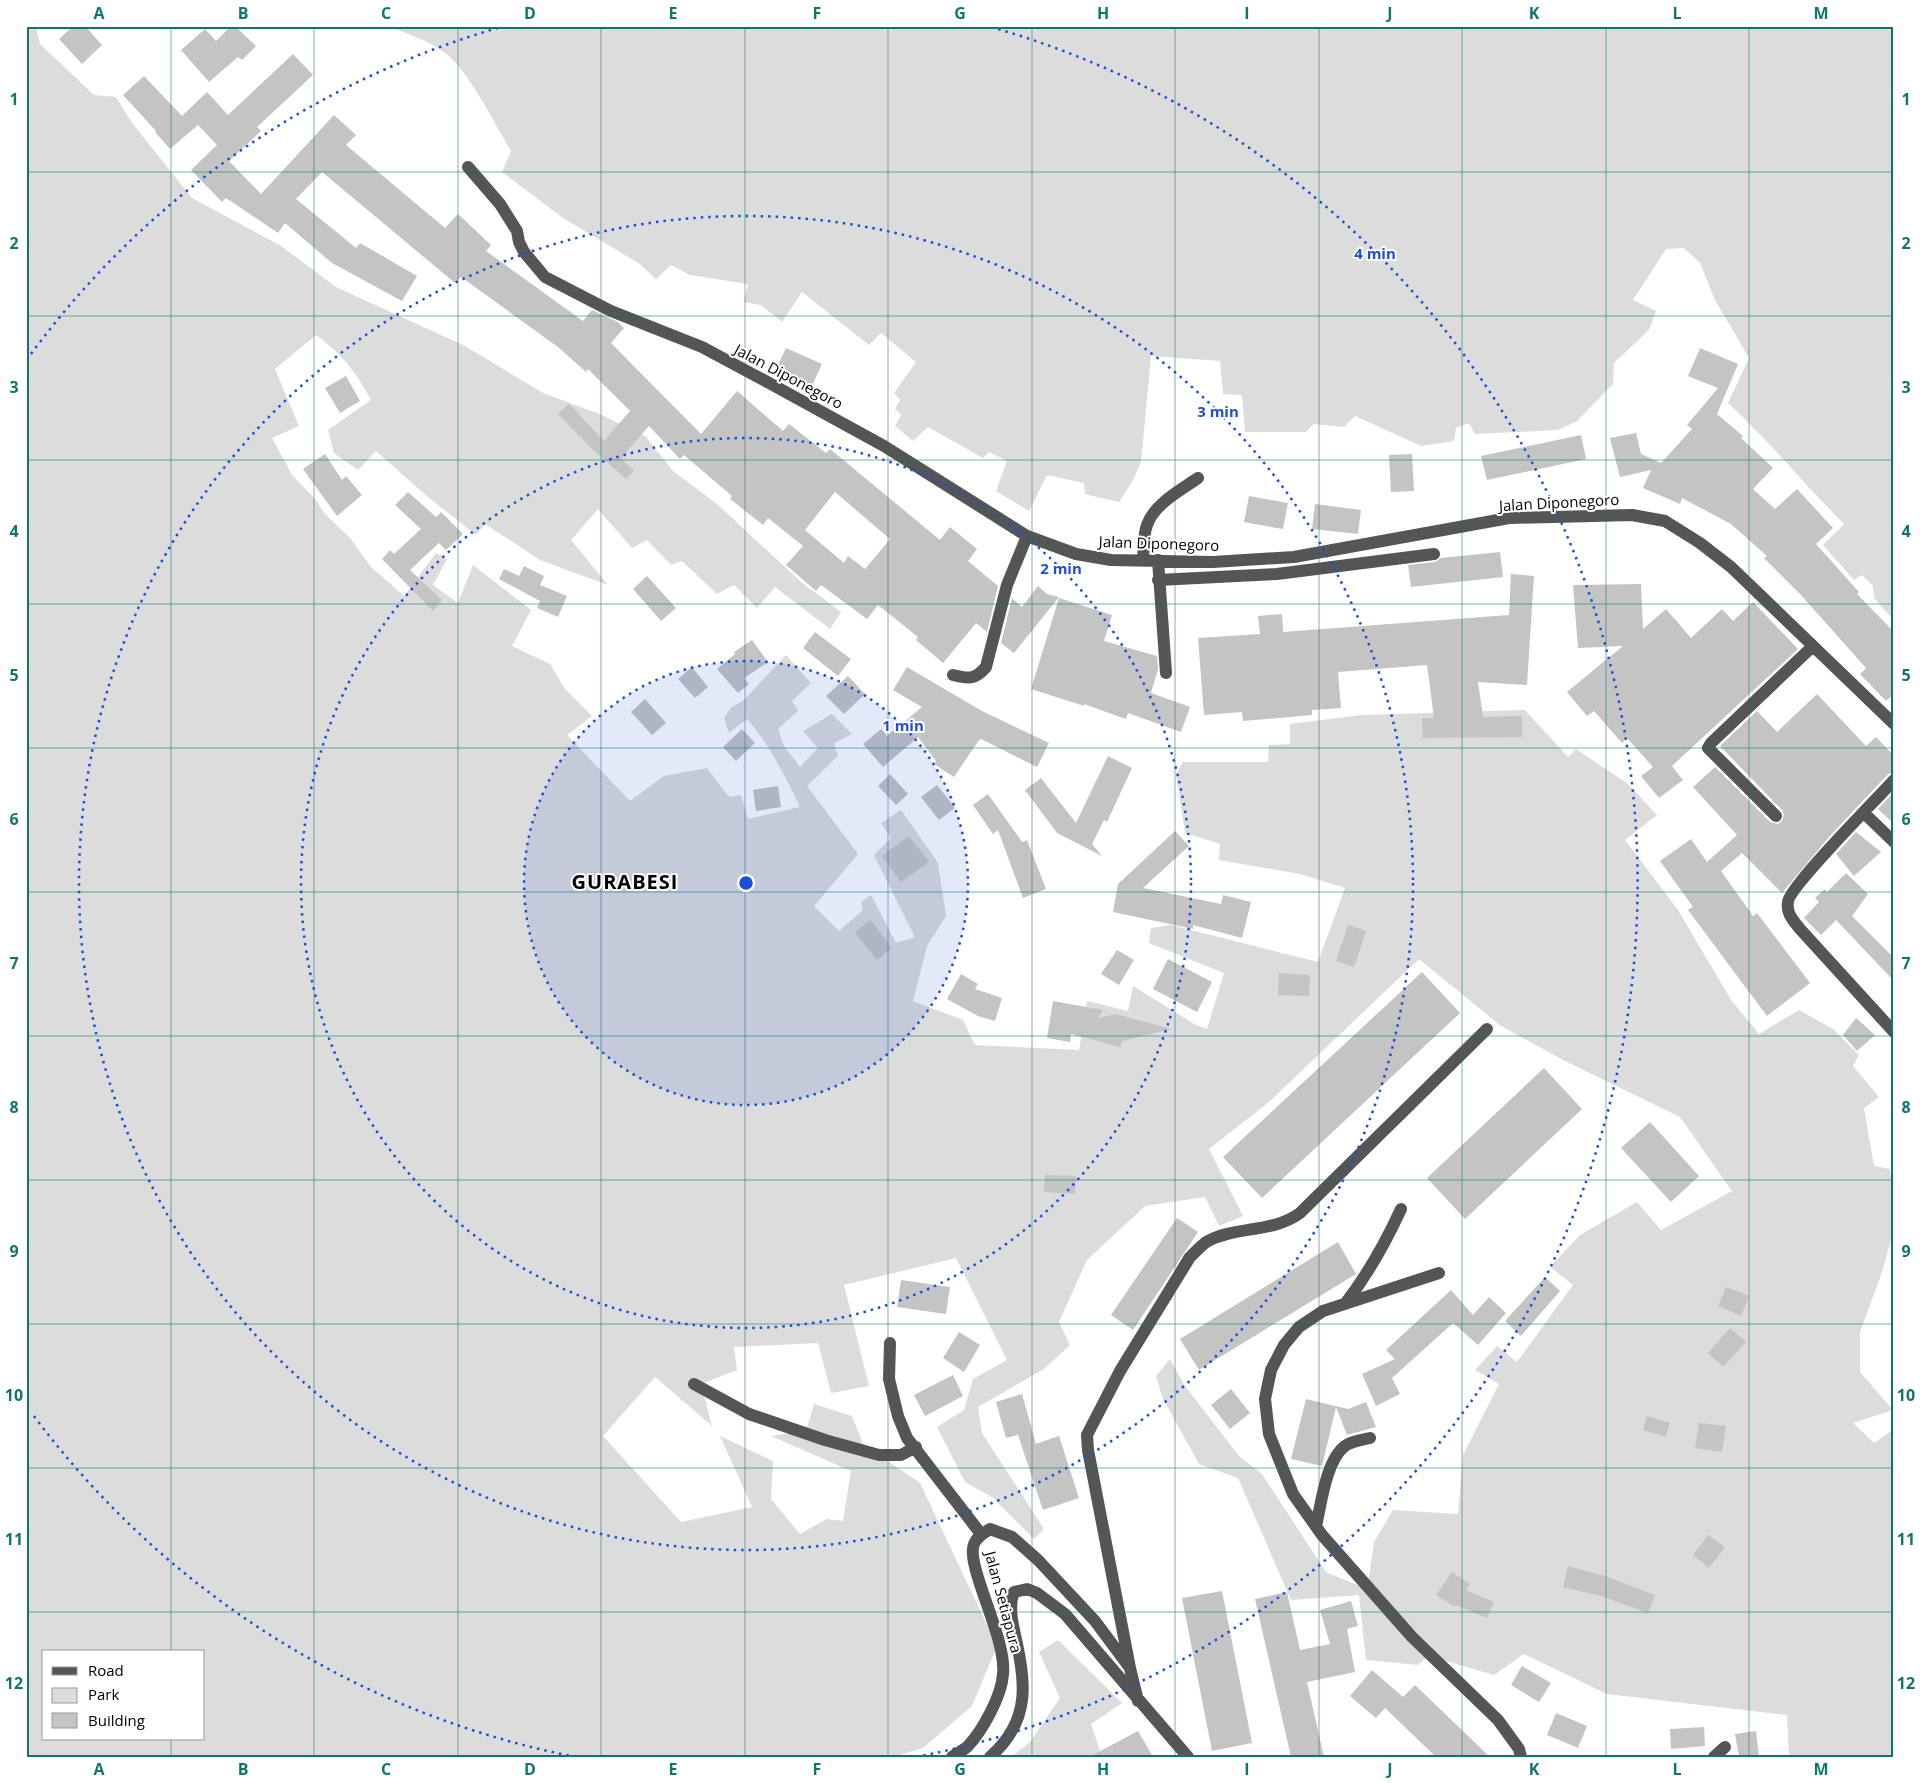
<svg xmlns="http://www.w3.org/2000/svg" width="1920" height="1783" font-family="'Open Sans',sans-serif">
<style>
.green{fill:#dcdcdc;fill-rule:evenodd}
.building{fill:#c4c4c4;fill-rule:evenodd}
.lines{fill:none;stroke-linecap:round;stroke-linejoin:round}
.minor{stroke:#555;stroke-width:12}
.grid{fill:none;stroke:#0f766e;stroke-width:1;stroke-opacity:0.55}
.ring{fill:none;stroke:#1d4ed8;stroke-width:2.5;stroke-dasharray:2.5 5}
.labels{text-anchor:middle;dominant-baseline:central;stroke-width:4;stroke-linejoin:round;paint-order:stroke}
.street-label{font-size:15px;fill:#000;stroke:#fff}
.district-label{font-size:20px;font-weight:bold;letter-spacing:1px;fill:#000;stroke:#fff}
.centre{fill:#1d4ed8;stroke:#fff;stroke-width:2.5}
.ring-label{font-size:15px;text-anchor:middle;font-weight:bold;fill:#1d4ed8;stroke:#fff;stroke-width:4;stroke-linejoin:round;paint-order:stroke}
.neatline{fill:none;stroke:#0f766e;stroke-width:2}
.grid-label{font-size:16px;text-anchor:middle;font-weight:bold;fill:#0f766e}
</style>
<rect width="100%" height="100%" fill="#fff"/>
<!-- green -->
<path class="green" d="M26,26h10l4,18 54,51 22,2 16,26 60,75 89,48 55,41 129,59 78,47 59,22 43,21 28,35 44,33 84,78 40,30 -11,17 -55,-42 -18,21 -23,-23 -17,9 -35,-33 -11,4 -24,-25 -15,8 -34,-39 -27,31 37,45 -68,-25 -55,-36 -9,11 -48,-38 -52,-46 -18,19 -24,-17 -6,-23 43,-30c-14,-27 -30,-47 -55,-65l-41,34 24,57 -27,12 20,37 23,24 10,15 25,24 21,29 33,29 32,-43 11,6 -14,26 25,18 15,-38 58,45 -19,36 38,18 15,25 27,27 -25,19 63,66 34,-25 43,-8 22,29 12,-2 7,24 52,-12c-12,-26 -34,-68 -53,-88l-18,14 -5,-15 7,-10 13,-8 42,-45 25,28 -19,18 6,10 -20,18 6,17 16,21 18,-19 -15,-17 29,-17 20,20 -18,9 4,13 -31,30 51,68 -44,52 25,25 24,-21 -2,-8 10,-7 25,48 19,-6 -41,-82 17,-17 -10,-15 20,-13 37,53 8,53 -19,30 -14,55 50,19 12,25 104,5 8,-49 41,10 5,-25 61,38 13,5 17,-56 -75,-30 2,-15 20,-3 147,37 27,-74 -45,-14 -81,-14 1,-16 -35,-11 -9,-59 7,-12h85l1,-17 21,-1v-20l71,-9 164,-5 43,47 8,-8 52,35 29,31 -32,25 53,70 53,90 28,34 40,-24 34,19 26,26 -6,11 26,31 -15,11 10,58 16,3 4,26v34l-12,43 -22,60v40l33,38 -40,13 21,20 20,-14v328h-105l-2,-42 -180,-21 -83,-40 -30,21 -65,-19 -11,9 -52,-5 -7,-65 -68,5 -53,-122 -39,-14 -36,-65 -7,-23 14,-17 15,27 54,70 23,18 64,98 41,17 7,-47 19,-32 65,4 5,-59 36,-71 -24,-14 22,-24 20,16 56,-77 -23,-18 30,-32 57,-33 24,28 71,-39 -52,-74 -115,-56 -64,-35 -82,-67 -150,143 -60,47 34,67 -24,10 -14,-29 -60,9 -58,54 -28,62 11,23 -26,24 -66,38 4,26 62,96 -10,10 -42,-42 -27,-15 -28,-55 27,-17 9,-31 34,-19 -51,-102 -112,27 25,101 -38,7 -13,-50 -84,4 3,23 -36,14 11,42 -57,-49 -52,59 78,86 71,-15 -32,-71 53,25 -2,38 29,35 27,-15 16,2 8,-50 -80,-35 35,-5 8,-27 38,12 11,28 57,39 77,163 -25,60 -49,42 -30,9h-867zM44,1652h160v87h-160z
M389,26h1505v595l-20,-23 -1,-12 -11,-11 -8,5 -31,-35 21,-21c-40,-40 -75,-83 -116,-121l21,-45 -34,-58 -15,-37 -16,-15 -18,1 -33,51 23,11 -7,19 -35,33 -1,21 -36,37 -19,9 -83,4 -6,-11 -13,5 -2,13 -33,5 -66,-30 -11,11 -30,-3 -8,8h-61l-3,-37 -19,-1 -3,-33 -69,-5 -10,106 -9,20 -13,20 -34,-8 -1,-11 -37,-8 -18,36 -33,-20 11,-30 -18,-9 -6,6 -55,-31 -15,14 -18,-15 6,-11 -6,-6 5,-9 -6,-7 22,-31 -35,-29 -12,12 -67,-53 -20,30 -21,-17 -17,-3 4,-18 -58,-9 -19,-10 -15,14 -16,-15 -77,-46 -61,-46 9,-21c-16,-27 -39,-73 -61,-94 -14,-14 -43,-23 -61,-31z
M1058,1640l64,63 -31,21 11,33h-91l19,-15 30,-44 -21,-46z"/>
<!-- building -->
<path class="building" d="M73,26h12l17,19 -20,19 -23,-25z
M231,26h4l21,20 -14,14 -4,-3 -29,25 -28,-32 24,-21 11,12z
M293,54l20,21 -56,52 4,4 -32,30 32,33 73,-79 22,20 -10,10 99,83 13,-14 33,31 -5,6 97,70 9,-11 26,12 6,6 -13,15 90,91 36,-43 46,40 6,-7 37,29 4,-4 110,91 10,-13 27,22 -9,12 30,25 -11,46 -11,-9 -33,40 -27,-23 2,-3 -40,-32 -11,14 -46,-34 -5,6 -30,-26 17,-19 -35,-28 -5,7 -33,-26 2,-3 -48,-41 -4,4 -31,-33 -28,32 13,13 -8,8 -33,-29 -35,-36 11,-10 35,37 26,-30 -42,-42 -2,3 -28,-25 -97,-70 -6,6 -133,-111 -26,27 60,49 4,-5 57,33 -15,25 -70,-38 -47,-40 -7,10 -52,-35 -4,4 -31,-32 26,-25 -19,-20 -28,24 -15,-17 1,-1 -33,-36 21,-19 38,40 25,-24 21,23zM835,492l55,47 -25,30 -17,-13 -4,7 -39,-33z
M786,348l36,16 -12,26 -36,-17z
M1700,348l38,16 -21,50 26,22 -2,2 32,30 -20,21 22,20 22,-20 36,39 -17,16 43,48 -2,2 37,38v62l-8,7 -26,-27 6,-6 -65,-73 -37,-37 3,-2 -36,-32 -49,-26 -2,6 -37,-16 8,-18 -31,7 -10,-39 26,-5 5,21 20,9 31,-34 -5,-4 31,-37 -30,-12z
M346,376l14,25 -20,12 -15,-25z
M1581,435l5,24 -99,21 -6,-24z
M325,454l17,26 4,-4 16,19 -25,21 -34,-47z
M1412,454l2,37 -23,1 -2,-37z
M408,492l28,25 5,-5 22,22 -17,16 -7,-7 -29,27 32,30 -9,11 -51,-52 8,-9 4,4 27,-25 -26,-24z
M1249,496l39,7 -5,26 -39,-7z
M1315,504l46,6 -3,24 -46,-5z
M1500,552l3,25 -92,10 -3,-22 27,-3 6,-4z
M524,566l20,10 -4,9 27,11 -9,21 -21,-9 3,-7 -41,-22 5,-10 15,7z
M1511,574l23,2 -7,109 -49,-3 5,35 39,-1v21l-99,1 -1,-20h12l-7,-53 -89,7 3,36 -29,2v5l-69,6 -1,-9 -38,3 -6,-77 62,-4 -2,-18 24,-2 1,18 226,-17z
M647,576l29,32 -15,13 -28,-32z
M1641,584l2,45 23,-20 25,29 31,-29 11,12 20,-19 45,47 -126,117 11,14 -24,18 -18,-22 12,-9 -26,-29 -5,5 -28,-32 -7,5 -20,-24 56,-46 -45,2 -5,-63z
M1038,586l9,8 12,3 -45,56 -13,-10 11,-45 10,9z
M1059,598l53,17 -8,26 53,15 1,13 -7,24 39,14 -9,25 -53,-19 -2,6 -42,-15v2l-53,-17z
M815,632l36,27 -13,17 -35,-28z
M752,640l16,22 -24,16 5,6 -11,9 -21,-24 18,-15 -1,-2z
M692,667l16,20 -13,11 -17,-19z
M907,667l75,44 67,32 -12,24 -56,-28 -2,1 -25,37 -20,-13 2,-3 -18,-24 -35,30 -20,-23 18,-15 6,7 35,-29 -29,-17z
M848,676l17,18 -21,20 -18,-18z
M1817,694l49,52 10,-9 18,19v16l-6,2 -59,63 -47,56 -40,-40 -21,18 32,45 4,-3 53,70 -43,33 -79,-106 5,-3 -33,-46 31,-22 16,23 30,-27 -44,-48 22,-20 55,55 8,2 4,-3 2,-7 -2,-4 -62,-64 37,-35 20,21z
M645,699l21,24 -14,12 -21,-23z
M742,729l13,14 -19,18 -13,-14z
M1108,756l24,12 -25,54 -3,-2 -12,24 10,12 -45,-23 -32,-43 16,-12 35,45z
M890,774l18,20 -12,11 -18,-19z
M937,785l18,23 -16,12 -18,-23z
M778,786l3,21 -25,4 -3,-21z
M1894,792v32l-16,-15z
M988,794l34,48 5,-2 19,49 -23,9 -25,-68 -5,4 -20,-29z
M1175,831l14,15 -46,42 78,16 2,-9 28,7 -9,36 -49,-13v4l-80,-17 5,-28z
M1856,832l25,20 -27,24 -18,-22z
M909,836l20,26 -28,20 -19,-26z
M1846,873l22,21 -16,22 42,42v23l-58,-61 -15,15 -17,-17 15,-16 -4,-4 10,-9 2,3z
M870,920l22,28 -15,12 -22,-27z
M1348,925l18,6 -12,36 -18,-6z
M1117,950l17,10 -15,25 -18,-11z
M1168,959l44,23 -15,30 -44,-23z
M1422,972l38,41 -198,185 -39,-41z
M1279,973l31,2 -1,21 -31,-1z
M961,974l17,10 -3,5 27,9 -7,23 -17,-5 -31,-17z
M1053,1001l50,9 -5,8 18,-4 55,15 -49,12 -2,6 -49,-13 -1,8 -23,-4z
M1856,1018l19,17 -18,16 -14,-16z
M1544,1068l38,41 -117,110 -38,-41z
M1650,1122l49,54 -28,26 -50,-54z
M1045,1175l31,1 -1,18 -31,-2z
M1177,1218l21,14 -65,98 -22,-15z
M1338,1242l18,32 -157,96 -19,-31z
M1545,1277l15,14 -39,45 -16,-15z
M901,1280l49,7 -4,27 -49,-7z
M1726,1287l23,9 -8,20 -23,-10z
M1451,1290l22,25 16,-18 17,16 -28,32 -25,-22 -61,55 8,16 -24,12 -14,-32 33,-15 -9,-9z
M1730,1328l16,14 -23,25 -15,-14z
M959,1332l21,13 -16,27 -21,-14z
M953,1375l10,21 -38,20 -11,-21z
M1231,1389l19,24 -20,16 -19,-24z
M1022,1394l14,50 23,-8 20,62 -36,12 -25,-75 -12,3 -10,-36z
M1306,1399l42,10 18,-7 10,25 -29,8 -11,-28 -14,59 -31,-7z
M1647,1416l23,7 -4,14 -23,-7z
M1699,1423l27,3 -4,26 -27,-4z
M1708,1535l17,12 -16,21 -16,-13z
M1568,1566l40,11 47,18 -7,18 -47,-17 -38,-9z
M1452,1572l18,12 -4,6 28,12 -7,16 -31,-13 -1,2 -19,-12z
M1222,1591l30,152 -40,8 -30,-153z
M1287,1592l13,58 30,-6 -10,-34 31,-9 7,25 -11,3 8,43 -48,10 17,75h-33l-36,-158z
M1522,1666l29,17 -12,19 -28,-17z
M1372,1670l31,27 12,-12 75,72h-54l-51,-49 -9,10 -26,-22z
M1556,1713l31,13 -9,22 -31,-13z
M1704,1727l1,19 -34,3 -1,-20z
M1138,1731l15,26h-64z
M1756,1731l3,26h-20l-4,-23z"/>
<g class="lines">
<!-- minor -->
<path class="minor" d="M468,167l32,37 17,27 2,11 5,10 21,25 66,34 91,36 69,37 113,62 143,90 49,18 35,6 102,2 81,-5 215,-39 123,-3 33,6 35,22 31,24 163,157
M1143,560c1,-11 0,-25 4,-35 7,-21 34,-35 51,-47
M1158,560l8,113
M1158,580l119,-6 157,-20
M953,675c15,4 22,5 33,-8l21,-82 20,-49
M1894,780c-16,18 -105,107 -106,122 -2,11 5,18 12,27l94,103
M1864,813l30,29
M1776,816l-68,-68 3,-5 102,-97
M1439,1273l-116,38 -24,16 -15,18 -13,25 -6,29 4,35 24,60 29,41 90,102 86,83 21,29 2,8
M1345,1304c23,-30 40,-60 56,-95
M890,1343l-1,36 9,37 9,22 74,96
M694,1384l55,30 76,26 54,15h22l15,-8
M1316,1526c5,-21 10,-66 29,-80 6,-5 17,-6 25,-8
M1130,1668l-42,-218 -1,-15 33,-64 70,-114c6,-5 11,-12 18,-16 29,-15 65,-8 92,-28l187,-184
M952,1757c5,-4 12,-7 16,-11 15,-16 34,-51 35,-72 4,-36 -38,-109 -29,-130 3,-8 10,-11 16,-15l22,8 26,23 57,61 35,47 8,33
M990,1757c43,-38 35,-77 24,-127 -3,-13 -5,-26 0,-38l13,-3 10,4 28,21 123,143
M1714,1757l11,-10"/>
</g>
<!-- grid -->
<path class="grid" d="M171,26v1626M314,26v1731M458,26v1731M601,26v1731M745,26v1731M888,26v1731M1032,26v1731M1175,26v1731M1319,26v1731M1462,26v1731M1606,26v1731M1749,26v1731M26,172h1868M26,316h1868M26,460h1868M26,604h1868M26,748h1868M26,892h1868M26,1036h1868M26,1180h1868M26,1324h1868M26,1468h1868M26,1612h1868M171,1739v18"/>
<!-- distance rings -->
<circle cx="746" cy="883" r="222" fill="#1d4ed8" fill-opacity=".12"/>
<g class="ring">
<circle cx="746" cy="883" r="222"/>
<circle cx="746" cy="883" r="445"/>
<circle cx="746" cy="883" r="667"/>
<path d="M576 1757A890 890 0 0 1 31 1412M31 354A890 890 0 0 1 501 27M991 27A890 890 0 0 1 916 1757"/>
</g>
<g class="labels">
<!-- street labels -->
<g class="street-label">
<text transform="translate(789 376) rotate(28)">Jalan Diponegoro</text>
<text transform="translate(1559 502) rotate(-3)">Jalan Diponegoro</text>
<text transform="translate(1159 543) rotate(2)">Jalan Diponegoro</text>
<text transform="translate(1004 1602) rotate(75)">Jalan Setiapura</text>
</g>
<!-- district labels -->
<g class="district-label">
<text x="625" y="881">GURABESI</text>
</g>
</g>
<circle cx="746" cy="883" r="8" class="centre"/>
<g class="ring-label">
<text x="1375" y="259">4 min</text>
<text x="1218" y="417">3 min</text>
<text x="1061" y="574">2 min</text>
<text x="903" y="731">1 min</text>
</g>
<!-- border -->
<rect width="1920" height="1783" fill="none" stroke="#ffffff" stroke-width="55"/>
<!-- legend -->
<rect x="42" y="1650" width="162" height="90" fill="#ffffff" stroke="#999999"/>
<rect x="52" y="1667" width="25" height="8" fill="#555555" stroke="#999999"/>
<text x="88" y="1676" font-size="15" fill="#000000">Road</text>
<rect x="52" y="1688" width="25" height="15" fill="#dcdcdc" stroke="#999999"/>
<text x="88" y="1700" font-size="15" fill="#000000">Park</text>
<rect x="52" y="1713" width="25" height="15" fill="#c4c4c4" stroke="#999999"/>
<text x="88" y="1726" font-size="15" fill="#000000">Building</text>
<rect x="28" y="28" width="1864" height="1728" class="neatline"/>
<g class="grid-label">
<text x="99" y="19">A</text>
<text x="243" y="19">B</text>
<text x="386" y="19">C</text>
<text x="530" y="19">D</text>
<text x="673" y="19">E</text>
<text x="817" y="19">F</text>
<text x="960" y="19">G</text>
<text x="1103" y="19">H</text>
<text x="1247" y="19">I</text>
<text x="1390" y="19">J</text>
<text x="1534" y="19">K</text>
<text x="1677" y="19">L</text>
<text x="1821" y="19">M</text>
<text x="14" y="105">1</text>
<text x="1906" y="105">1</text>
<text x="14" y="249">2</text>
<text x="1906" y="249">2</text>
<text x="14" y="393">3</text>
<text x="1906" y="393">3</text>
<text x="14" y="537">4</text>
<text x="1906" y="537">4</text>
<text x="14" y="681">5</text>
<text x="1906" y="681">5</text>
<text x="14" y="825">6</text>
<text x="1906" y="825">6</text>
<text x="14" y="969">7</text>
<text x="1906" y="969">7</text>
<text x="14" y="1113">8</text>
<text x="1906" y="1113">8</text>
<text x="14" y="1257">9</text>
<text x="1906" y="1257">9</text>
<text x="14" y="1401">10</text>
<text x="1906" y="1401">10</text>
<text x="14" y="1545">11</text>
<text x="1906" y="1545">11</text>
<text x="14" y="1689">12</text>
<text x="1906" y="1689">12</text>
<text x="99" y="1775">A</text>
<text x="243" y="1775">B</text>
<text x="386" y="1775">C</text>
<text x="530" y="1775">D</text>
<text x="673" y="1775">E</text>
<text x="817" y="1775">F</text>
<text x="960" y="1775">G</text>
<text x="1103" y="1775">H</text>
<text x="1247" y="1775">I</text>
<text x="1390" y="1775">J</text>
<text x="1534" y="1775">K</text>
<text x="1677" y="1775">L</text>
<text x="1821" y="1775">M</text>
</g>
</svg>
